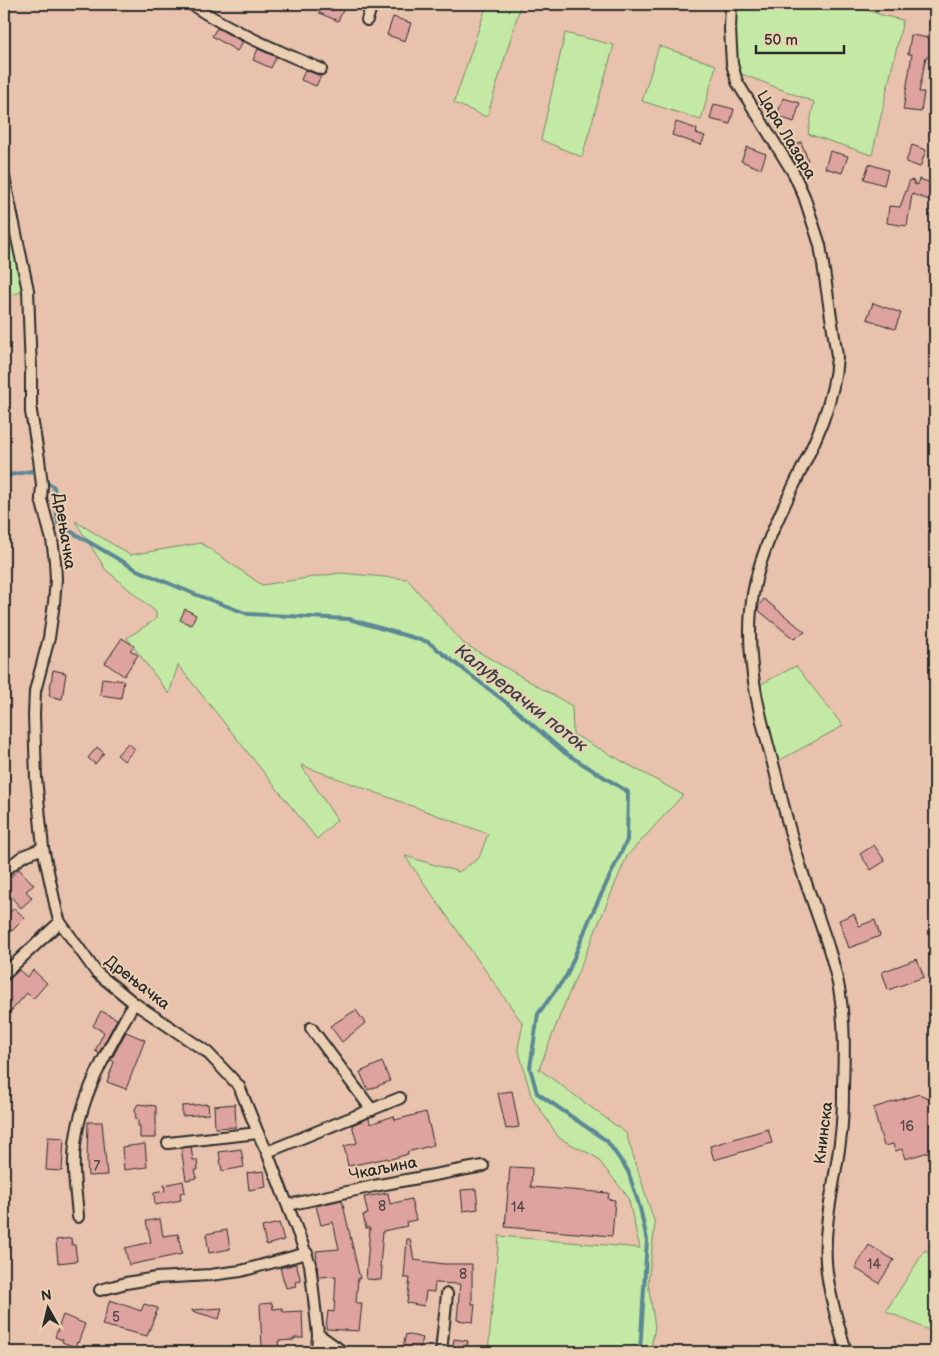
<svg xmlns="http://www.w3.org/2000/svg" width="939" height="1356" font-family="'Balsamiq Sans',sans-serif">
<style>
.green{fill:#c3e9a4;stroke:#778a68}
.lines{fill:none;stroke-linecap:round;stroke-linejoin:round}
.stream{stroke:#5c8895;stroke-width:4}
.building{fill:#dea39e;stroke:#2b2b2b}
.street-casing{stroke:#2b2b2b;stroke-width:14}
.street{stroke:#ecd0b3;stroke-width:10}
.labels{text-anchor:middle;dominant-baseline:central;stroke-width:4;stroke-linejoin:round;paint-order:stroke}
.number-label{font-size:14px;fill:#584948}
.street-label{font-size:16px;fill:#2b2b2b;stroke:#ecd0b3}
.water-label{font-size:18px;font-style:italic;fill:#374246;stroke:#ecd0b3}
</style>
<rect width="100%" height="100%" fill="#e8c2ad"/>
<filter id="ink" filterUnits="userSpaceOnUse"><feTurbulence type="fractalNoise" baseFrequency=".02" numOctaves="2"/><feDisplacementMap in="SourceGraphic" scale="10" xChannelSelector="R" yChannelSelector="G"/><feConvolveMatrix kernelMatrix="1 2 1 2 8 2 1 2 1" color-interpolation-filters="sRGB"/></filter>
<g filter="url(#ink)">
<!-- green -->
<path class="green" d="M487,4h34l-34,113 -33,-14z
M735,4h112l38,12 18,4 -31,135 -64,-21 6,-32 -80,-31z
M565,33l49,12 -32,112 -41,-17z
M659,46l57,19 -15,55 -59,-19z
M9,199l19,91 -24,7v-95z
M75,521l55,34 71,-12 61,42 78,-12 67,6 56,64 109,63 1,28 110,61 -56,61 -65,154 -23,59 87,64 29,91 -7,59 7,44 -5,25h-162l11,-116 141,12 -12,-51 -32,-40 -37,-19 -28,-43 -13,-47 5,-24 -118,-168 54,16 20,-14 9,-24 -187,-69 36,55 -20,19 -139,-174 -9,29 -42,-56 29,-19v-7l-50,-42z
M796,666l47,60 -65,35 -16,-56 -1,-21z
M925,1250l10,5v78l-49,-22z"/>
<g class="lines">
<!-- stream -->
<path class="stream" d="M4,476l28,-5 22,16 4,37 79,46 60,25 51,19 101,5 79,23 84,65 53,46 63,39 -1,48 -37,78 -23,57 -29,39 -8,54 7,25 70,48 21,30 12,37 7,32 -7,112"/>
</g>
<!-- building -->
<path class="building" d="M323,4h23l-8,17 -19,-8z
M393,17l18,6 -6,18 -18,-6z
M217,28l26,14 -6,9 -25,-15z
M911,35l24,4 -3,19 -6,-1 -7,35h5l-3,20 -18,-2 9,-56h-4z
M258,49l18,8 -5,11 -18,-8z
M305,70l16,6 -5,10 -15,-6z
M783,98l17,5 -6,19 -17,-6z
M714,104l20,5 -4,15 -20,-5z
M676,122l21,7 -1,4 9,3 -4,9 -29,-10z
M801,142l7,18 -11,5 -10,-17z
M912,145l14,5 -6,17 -14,-5z
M747,147l19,7 -5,15 -20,-8z
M830,151l18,5 -6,17 -17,-5z
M869,164l19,6 -4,15 -20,-6z
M919,179l16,5v7l-3,10 -20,-7 -5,32 -20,-3 2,-17 11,1 10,-27 4,1v3l3,1z
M873,303l28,10 -6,16 -28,-10z
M764,599l41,33 -11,7 -36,-29 1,-5z
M185,609l11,6 -5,10 -11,-5z
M122,638l12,8 -4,4 8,5 -14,21 -19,-13z
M53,670l13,3 -4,26 -13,-3z
M102,678l22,3 -3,17 -21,-3z
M128,743l7,6 -11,12 -7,-6z
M97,747l7,6 -9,11 -7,-6z
M874,845l11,16 -14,9 -11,-16z
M19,869l15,16 -8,6 6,7 -11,10 -17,-19v-6z
M14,908l11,10 -13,13 -3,-2 -5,6v-17z
M854,914l5,12 16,-6 5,16 -31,12 -10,-28z
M917,959l7,18 -36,13 -6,-18z
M19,970l8,7 6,-7 14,13 -14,16 -6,-6 -23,26v-34z
M356,1010l9,13 -23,19 -12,-16z
M101,1011l16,8 -18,34 -4,-2 9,-19 -11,-6z
M126,1032l19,8 -19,49 -19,-7 7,-20 -3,-2z
M382,1062l8,19 -22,9 -8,-18z
M512,1091l7,36 -13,2 -8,-36z
M919,1094l16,7v49l-30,9 -3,-10 -7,2 -2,-7 -9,2 -11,-38z
M138,1104l18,2v32h-16v-12h-2v-7h-2l-1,-10z
M208,1104l1,10 -27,2v-10z
M235,1104l1,23 -21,1 -1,-22z
M426,1112l8,33 -27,7 1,2 -20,6v-2l-40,8 -4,-20 13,-3 -5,-18 17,-7 1,6 24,-8 1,4z
M88,1122h14l5,53 -19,1 -1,-15z
M768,1129l4,14 -58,17 -4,-14z
M48,1137l16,1 -2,33 -16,-1z
M145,1144l2,23 -23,3 -2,-23z
M191,1147l2,13h4l1,10h-3l2,8 -11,2 -5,-32z
M241,1149l3,18 -22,4 -3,-19z
M510,1167l22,1 -1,19 78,6 -1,6 7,1 -3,36 -107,-9z
M264,1171l2,16 -17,3 -2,-17z
M183,1181l2,11 -5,1 1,7 -26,5 -1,-12 11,-2 -1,-6z
M476,1189l2,20 -15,2 -2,-21z
M388,1193l2,11 21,-5 5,21 -10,2 1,4 -24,5 -3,36h2l-1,13 -15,-1 4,-51h-4l-3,-13 5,-1 -4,-17z
M342,1200l18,79 -2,-1 -2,25h6l-3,28 -33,-2 2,-18 6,1 2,-36 -18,1 -2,-26 23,-2 -6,-27 -12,3 -5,-19z
M160,1219l3,17 15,-2 4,20 -53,11 -4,-17 26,-6 -5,-21z
M279,1223l5,17 -18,5 -4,-18z
M227,1230l3,19 -21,4 -3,-19z
M71,1238l1,7h3l2,16 -19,2 -2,-23z
M407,1239h3l4,21 30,4h28v40h3l-2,18 -16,-2 3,-36 -25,-1 -1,9 -8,-1 -2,15 -17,-3 3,-25h-6z
M869,1245l25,15 -15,23 -24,-15z
M296,1264l5,17 -6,1 1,4 -10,2 -6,-20z
M110,1300l31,11 3,-7 14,4 -11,28 -45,-11z
M272,1303l1,6 9,-1 1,4 19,-1 1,27h-9v2l-16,1 1,7h-17l-2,-44z
M222,1308l-3,11 -27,-8v-1z
M63,1315l22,9 -7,19 -1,-1 -2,5 -13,-5 1,-2 -8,-3z
M406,1334l17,4 -4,14h-17z
M454,1339l14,2 -2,11h-14z"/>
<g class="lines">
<defs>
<path id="street" d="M191,4c40,27 85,46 130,65
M731,4l-1,25 2,35 5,18 57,92 10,22 16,49 17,111c-4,89 -78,163 -86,253 -5,57 9,108 24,162 8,34 16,67 27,100 13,40 31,81 38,123 5,32 4,62 3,93 0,16 0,31 -2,47 -4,40 -18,87 -15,128 2,30 12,61 20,90
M367,20l5,-16
M4,177l24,113 3,81v41l8,47 3,26 -1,14 11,41 3,21 1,18 -2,24 -5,35 -14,53 -1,24 2,63 7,70 14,65 3,9 36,50 38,31 73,49 32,34 19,47 9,19 43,112 8,70 -1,18
M4,871l19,-15 20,-8
M4,974l56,-52
M311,1028l61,82
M168,1143l90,-10
M267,1152l133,-54
M288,1205l86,-19 109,-20
M78,1217c-1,-19 -5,-38 -4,-57 1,-58 33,-108 60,-157
M100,1290l26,-7 30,-5 54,-3 31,-4 66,-18
M318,1334l25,18
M441,1352l6,-58"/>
</defs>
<!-- street casing -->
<use href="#street" class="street-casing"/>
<!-- street -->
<use href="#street" class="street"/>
</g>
</g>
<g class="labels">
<!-- number labels -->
<g class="number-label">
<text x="907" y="1126">16</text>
<text x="97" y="1166">7</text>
<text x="382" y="1206">8</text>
<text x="518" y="1207">14</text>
<text x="874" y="1264">14</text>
<text x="463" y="1274">8</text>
<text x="116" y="1317">5</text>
</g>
<!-- street labels -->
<g class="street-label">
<text transform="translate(786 135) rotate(59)">Цара Лазара</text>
<text transform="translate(64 531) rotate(81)">Дрењачка</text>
<text transform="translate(137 983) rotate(38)">Дрењачка</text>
<text transform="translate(824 1133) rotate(-83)">Книнска</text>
<text transform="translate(383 1169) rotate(-11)">Чкаљина</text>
</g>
<!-- water labels -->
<g class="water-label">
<text transform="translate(521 698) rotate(38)">Калуђерачки поток</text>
</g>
</g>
<!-- margin -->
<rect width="939" height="1356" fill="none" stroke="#ecd0b3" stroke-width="20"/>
<rect x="10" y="10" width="919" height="1336" fill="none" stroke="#2b2b2b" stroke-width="2" filter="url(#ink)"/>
<!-- north arrow -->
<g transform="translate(48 1308) rotate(352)" stroke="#ecd0b3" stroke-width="4" paint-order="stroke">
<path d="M0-4L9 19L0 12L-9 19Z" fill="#2b2b2b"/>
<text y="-8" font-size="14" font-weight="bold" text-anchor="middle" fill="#2b2b2b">N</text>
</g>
<!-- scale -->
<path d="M756 45v8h88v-8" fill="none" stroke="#2b2b2b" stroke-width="2.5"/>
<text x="764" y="45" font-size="15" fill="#2b2b2b" stroke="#ecd0b3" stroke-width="4" paint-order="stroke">50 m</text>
</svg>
